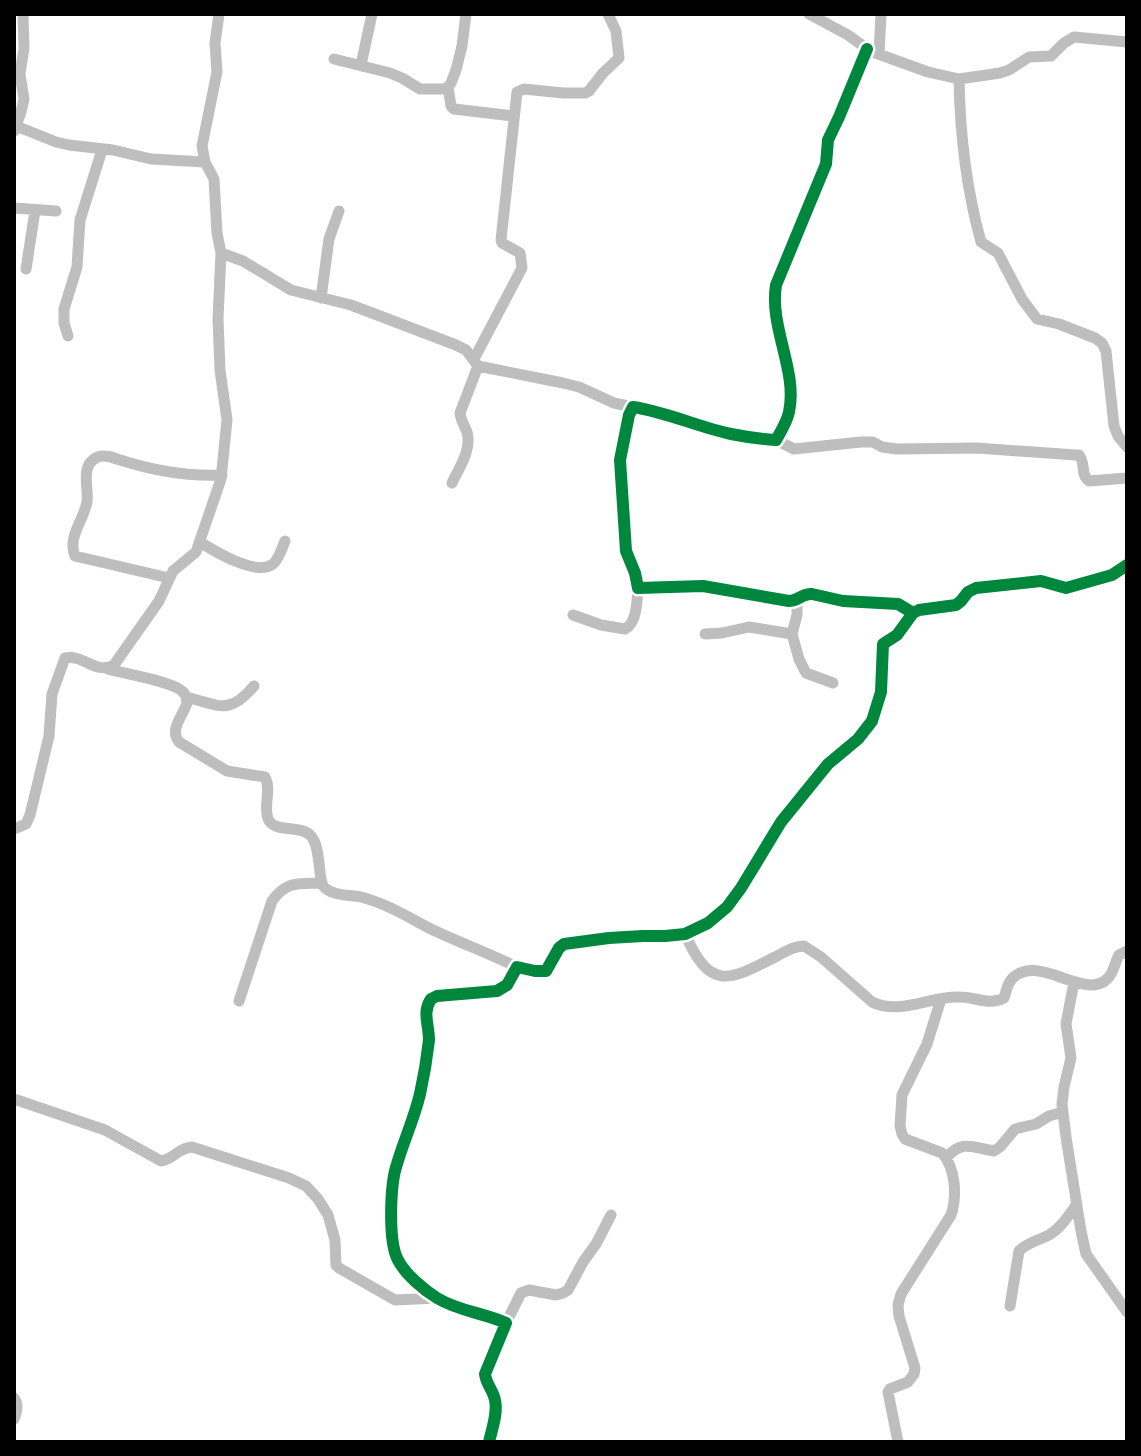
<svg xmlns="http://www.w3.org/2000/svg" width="1141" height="1456" font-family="'Noto Sans',sans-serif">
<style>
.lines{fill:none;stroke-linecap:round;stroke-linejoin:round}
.street{stroke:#bebebe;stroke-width:11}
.cycleway-casing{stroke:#fff;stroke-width:17}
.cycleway{stroke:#00873e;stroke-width:12}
</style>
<rect width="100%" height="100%" fill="#fff"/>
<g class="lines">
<!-- street -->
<path class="street" d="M809,14l39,21 22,16 58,21 31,7c1,55 7,109 22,163l17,11 24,46 15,20 22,5 36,14 7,5 4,8 8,75 4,10 9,11
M867,49l-28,68 -11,23 -2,24 -50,121c-7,42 22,86 13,127 -2,10 -8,19 -13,28 -15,-1 -30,-3 -45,-6 -33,-7 -64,-22 -98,-27l-4,8 -9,45 6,91 9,22 3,15 65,-2 86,15c9,0 14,-8 23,-7l31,7 55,3 15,9
M879,54l2,-40
M334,59l56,14 12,5 18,11h23l5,-2 3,-4 5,-13 6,-24 4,-32
M361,65l11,-51
M959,79l41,-6 9,-3 20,-13 22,-1 13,-13 10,-6 53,5
M448,87l3,19 3,3 59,7
M16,126l40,16 13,3 44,5 38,9 54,3
M14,131l7,-19 3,-13 -4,-25 4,-26 -1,-34
M14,208l42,3
M221,253l22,8 48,29 60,15 105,40 10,5 12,16 85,17 16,4 35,16 19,4
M26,269l9,-58
M321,298l8,-59 10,-28
M68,336l-4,-13v-14l13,-42 3,-47 22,-70
M474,359l48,-91 -2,-15 -18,-10 -1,-3 16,-148 7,-3 39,4h22l4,-2 14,-18 16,-15 -3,-27 -8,-17
M776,440l18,9 67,-7h12l9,5 15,2 80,-1 99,7h3c7,8 1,20 10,26l38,-3
M452,483c7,-15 20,-33 15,-51 -3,-7 -6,-11 -7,-19l18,-47
M200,542c14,9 57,35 73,22 6,-5 9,-16 12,-23
M169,578l-94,-22c-8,-19 9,-36 12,-54 2,-12 -6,-33 6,-42 6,-6 16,-4 24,-1 34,11 68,18 105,16
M797,600v15l-5,19 7,25 7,14 27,10
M573,615l28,10 24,4c12,-6 12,-28 13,-41
M705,634l17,-1 27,-6 43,7
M108,669c17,5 63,12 74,22 5,5 4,6 5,12 -4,13 -18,26 -8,39l48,29 38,6c7,13 -2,28 3,42 7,15 33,5 43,17 11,12 6,46 14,52 9,8 25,7 36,9 8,2 16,5 23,8 17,7 33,17 49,25 28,13 57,24 84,37
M186,697c33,8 43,19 68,-11
M14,829l12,-5 4,-9 19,-79 3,-42 13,-36c19,-4 30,17 49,7l45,-64 14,-30 23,-19 25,-73 6,-59 -7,-50 -2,-51 3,-66 -4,-20 -3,-54 -9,-17 -3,-16 15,-74 -2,-29 4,-29
M685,934c25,56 42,48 90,23 10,-5 18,-11 29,-11l17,11 51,45c28,14 60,-7 88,-5 16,0 29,9 44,1 2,-6 3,-13 7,-18 25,-30 75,23 97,-2 6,-6 7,-16 11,-23l8,-4
M1074,982l-8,42 5,34 -7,29 -2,17 4,33 15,94 5,23 41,58
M239,1001l33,-100c15,-21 27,-17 50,-18
M14,1099l91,31 56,31c13,-2 17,-13 31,-14l97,31 17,8 12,13 10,16 7,25 1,25 3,3 56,32 42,-2
M947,1157c16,-18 27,-9 47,-6l6,-4 15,-18 21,-5 13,-8 14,-4
M1010,1306l9,-55c10,-10 19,-10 30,-16 12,-7 20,-20 28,-31
M506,1323l15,-30 8,-3 27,5 7,-2 5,-3 15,-28 13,-18 15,-29
M14,1398c5,6 3,14 0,21
M489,1442c3,-13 9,-29 6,-42 -2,-10 -9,-16 -10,-26l21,-51c-22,-10 -48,-12 -69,-25 -13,-8 -32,-24 -39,-38 -10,-18 -8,-76 -1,-96 7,-24 17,-45 23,-70 4,-18 7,-36 9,-54 0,-15 -7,-28 2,-41l6,-3 60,-5 10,-6 10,-18 18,4h11l13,-23 5,-4 45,-6 34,-2h22l20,-2 23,-11 19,-16 14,-19 40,-66 47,-58 30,-25 14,-18 9,-29 2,-48 14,-9 16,-22 6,-3 37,-5 5,-4 7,-9 8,-4 65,-7 25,7 46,-13 15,-10
M898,1442l-10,-50 2,-3 18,-7 6,-8 1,-6 -16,-52 -1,-11 3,-11 50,-79c6,-18 5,-47 -9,-62l-37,-14 -3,-5 -2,-8 2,-31 25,-51 14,-45"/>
<defs>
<path id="cycleway" d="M867,49l-28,68 -11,23 -2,24 -50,121c-7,42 22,86 13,127 -2,10 -8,19 -13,28 -15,-1 -30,-3 -45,-6 -33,-7 -64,-22 -98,-27l-4,8 -9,45 6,91 9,22 3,15 65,-2 86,15c9,0 14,-8 23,-7l31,7 55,3 15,9
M489,1442c3,-13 9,-29 6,-42 -2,-10 -9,-16 -10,-26l21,-51c-22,-10 -48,-12 -69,-25 -13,-8 -32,-24 -39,-38 -10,-18 -8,-76 -1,-96 7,-24 17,-45 23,-70 4,-18 7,-36 9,-54 0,-15 -7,-28 2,-41l6,-3 60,-5 10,-6 10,-18 18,4h11l13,-23 5,-4 45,-6 34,-2h22l20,-2 23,-11 19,-16 14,-19 40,-66 47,-58 30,-25 14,-18 9,-29 2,-48 14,-9 16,-22 6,-3 37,-5 5,-4 7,-9 8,-4 65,-7 25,7 46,-13 15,-10"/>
</defs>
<!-- cycleway casing -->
<use href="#cycleway" class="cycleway-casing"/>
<!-- cycleway -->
<use href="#cycleway" class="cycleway"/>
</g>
<!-- border -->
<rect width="1141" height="1456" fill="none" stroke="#000000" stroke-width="32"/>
</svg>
